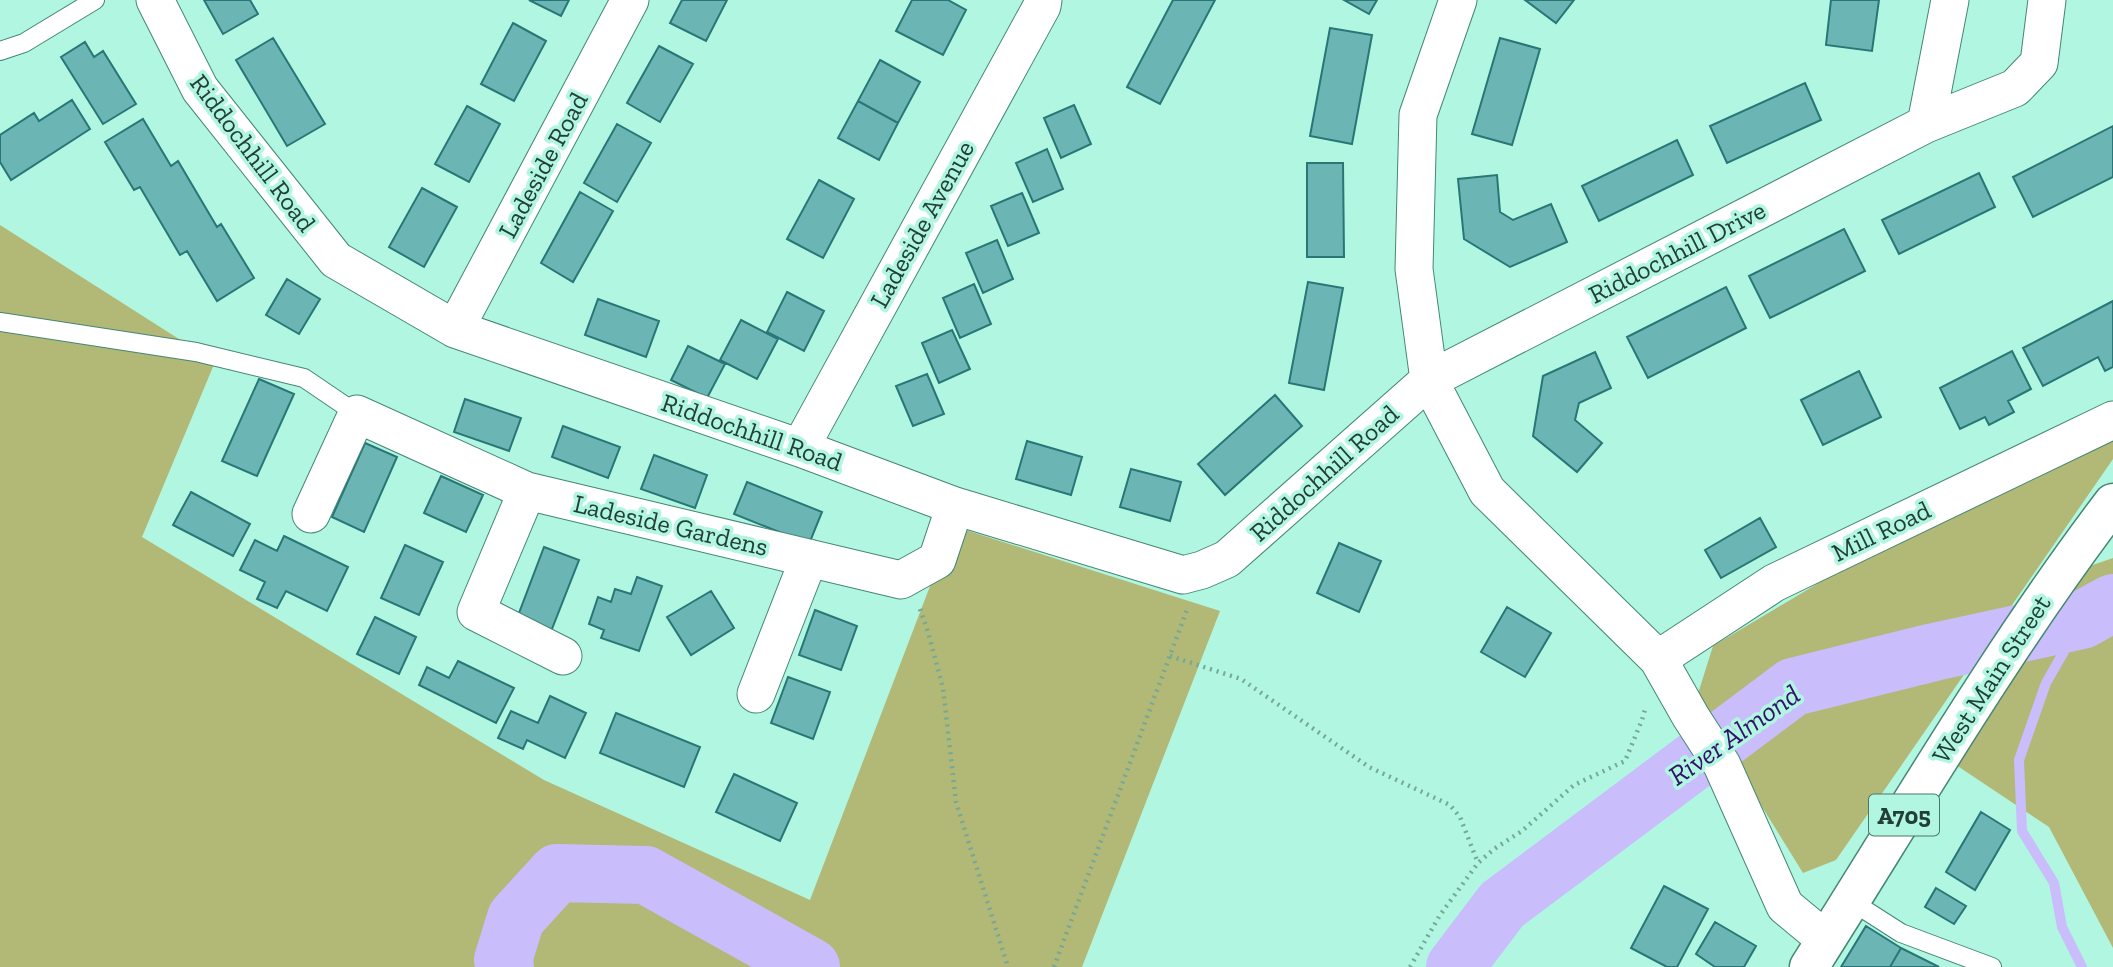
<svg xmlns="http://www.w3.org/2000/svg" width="2113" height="967" font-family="'Zilla Slab',serif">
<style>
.green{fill:#b2b876}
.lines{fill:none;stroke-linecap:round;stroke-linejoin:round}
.stream{stroke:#c9bdfc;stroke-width:10}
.river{stroke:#c9bdfc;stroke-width:58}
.building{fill:#6bb6b4;stroke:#287776;stroke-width:2}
.lane-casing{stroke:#448774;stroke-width:20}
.street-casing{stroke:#448774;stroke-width:39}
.primary-casing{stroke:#448774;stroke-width:41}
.path{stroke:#74a897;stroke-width:4.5;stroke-dasharray:2 5;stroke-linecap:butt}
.lane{stroke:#fff;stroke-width:18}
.street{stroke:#fff;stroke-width:37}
.primary{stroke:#fff;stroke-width:38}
.labels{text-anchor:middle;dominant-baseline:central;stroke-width:7;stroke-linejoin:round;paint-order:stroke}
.shield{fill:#b1f6e0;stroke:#4d7669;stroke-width:2}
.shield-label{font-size:24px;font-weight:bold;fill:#223f36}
.street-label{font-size:26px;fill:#223f36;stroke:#b1f6e0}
.water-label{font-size:28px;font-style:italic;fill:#33116a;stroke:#b1f6e0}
</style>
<rect width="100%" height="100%" fill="#b1f6e0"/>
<!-- green -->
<path class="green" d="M0,225l215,137 -73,175 402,243 266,120 143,-374 267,85 -138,356h-1082z
M2113,435v24l-277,401 -33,13 -107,-173 17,-54 151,-90z
M2113,558v390l-64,-121 -96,-64 131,-195z"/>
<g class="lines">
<!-- stream -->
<path class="stream" d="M2082,620l-36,63 -27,77 3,71 32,52 8,44 20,40"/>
<!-- river -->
<path class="river" d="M505,967l-2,-7 13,-42 41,-45 89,2 165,92
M1455,967l47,-62 291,-218 141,-35 148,-32 31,-17"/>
</g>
<!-- building -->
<path class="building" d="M204,0h46l8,14 -35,20z
M529,0h40l-8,16z
M682,0h45l-21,41 -36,-18z
M912,0h36l18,10 -23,45 -47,-24z
M1173,0h42l-55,104 -33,-17z
M1344,0h33l-8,14z
M1525,0h49l-18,23z
M1831,0h48l-7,51 -46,-6z
M513,23l33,18 -32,60 -33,-17z
M1330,28l42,7 -20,109 -42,-8z
M273,38l52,86 -38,22 -51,-86z
M1500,38l40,11 -28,96 -40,-11z
M85,42l9,15 9,-6 33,53 -33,20 -42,-67z
M659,46l34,18 -33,58 -33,-19z
M880,60l40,22 -22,41 -40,-22z
M1805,83l16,37 -94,43 -17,-37z
M72,100l18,29 -79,51 -11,-18v-27l34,-22 5,8z
M858,101l40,22 -19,37 -41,-22z
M1074,105l17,39 -30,14 -17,-40z
M467,106l33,18 -31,58 -34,-18z
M143,119l28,47 7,-5 39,66 4,-3 33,54 -37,23 -30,-50 -7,4 -40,-68 -6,3 -29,-48z
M617,124l34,19 -34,59 -33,-19z
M2113,126v51l-80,40 -20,-40z
M1677,140l16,35 -94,46 -17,-35z
M1047,149l16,40 -30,13 -17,-39z
M1307,163h36l1,94h-37z
M1979,173l16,34 -96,47 -17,-34z
M1497,175l3,37 13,8 38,-16 16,38 -57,25 -46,-28 -6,-60z
M819,180l35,19 -31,59 -36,-19z
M422,188l35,19 -33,60 -35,-20z
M580,192l33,19 -40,71 -32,-19z
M1022,193l17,40 -31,13 -17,-40z
M1844,229l21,42 -95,47 -21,-42z
M997,240l16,39 -30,14 -17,-40z
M287,279l33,20 -21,35 -33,-19z
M1308,282l35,6 -19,102 -35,-7z
M974,284l17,40 -31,14 -17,-40z
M1726,287l20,41 -98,50 -21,-41z
M787,292l37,19 -20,40 -37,-19z
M598,299l61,22 -13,36 -61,-22z
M2113,301v66l-8,4 -7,-14 -55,29 -20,-38z
M741,320l37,19 -21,40 -37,-19z
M952,330l18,39 -31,14 -17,-40z
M688,346l37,18 -18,34 -36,-18z
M2012,351l19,38 -23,12 6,11 -25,13 -4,-8 -25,12 -20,-41z
M1595,352l16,36 -32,15 -4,17 27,23 -25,29 -44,-36 10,-60z
M1859,371l22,46 -58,28 -22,-45z
M927,374l17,40 -31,12 -17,-40z
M259,379l35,15 -37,82 -35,-15z
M1275,395l27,31 -77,69 -27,-31z
M465,399l56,19 -12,33 -55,-19z
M563,426l57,21 -12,31 -56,-21z
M1027,441l55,16 -11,38 -55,-16z
M365,443l32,14 -33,75 -32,-15z
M654,455l53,20 -12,33 -54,-19z
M1131,469l50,13 -11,39 -50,-14z
M441,476l42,19 -17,37 -42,-19z
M747,482l75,30 -13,32 -75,-30z
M191,492l59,32 -17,32 -60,-31z
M1760,518l16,29 -55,31 -16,-28z
M284,536l64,31 -21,44 -41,-20 -9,17 -20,-9 8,-17 -25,-12 15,-30 22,11z
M1339,543l42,18 -22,51 -42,-19z
M405,545l38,17 -24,53 -38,-17z
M544,547l35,13 -29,74 -34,-13z
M637,577l25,9 -23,65 -38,-13 3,-8 -15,-6 9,-27 13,5 4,-13 16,5z
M711,591l23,37 -43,27 -24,-38z
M1507,607l44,26 -26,44 -44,-25z
M815,610l42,16 -16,44 -42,-15z
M375,617l41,20 -17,37 -42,-20z
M458,661l56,27 -18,35 -77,-38 8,-18 22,11z
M788,677l42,15 -17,47 -42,-16z
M550,696l36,17 -21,45 -38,-18 -4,9 -25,-11 13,-27 27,12z
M616,713l84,34 -16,40 -84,-34z
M734,774l63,29 -17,38 -64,-29z
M1981,812l29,18 -35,60 -29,-18z
M1664,886l44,23 -31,58h-10l-36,-19z
M1936,888l30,18 -12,18 -29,-17z
M1715,922l41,24 -12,21h-29l-19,-13z
M1866,926l35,22 -11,19h-49z
M1901,948l38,19h-49z"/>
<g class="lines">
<defs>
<path id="lane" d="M0,51l24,-8 71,-43
M0,322l196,30 108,26 53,36
M1851,901l50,32 91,34"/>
<path id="street" d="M155,0l45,89 136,171 119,69 345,119 155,58 228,69 19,-5 25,-11 202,-179 -15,-111 4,-154 40,-115
M1926,124l89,-36 24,-25 8,-63
M455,329l175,-329
M800,448l242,-442 1,-6
M527,491l-51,121 87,44
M311,514l46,-100 170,77 374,89 36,-20 18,-54
M1658,659l116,-76 339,-163
M756,694l53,-136
M1826,940l-41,-34 -63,-141 -31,-48 -33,-58 -171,-168 -58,-111 497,-256 24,-124"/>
<path id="primary" d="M1809,967c99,-156 192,-317 304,-464"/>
</defs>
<!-- lane casing -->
<use href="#lane" class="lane-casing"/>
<!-- street casing -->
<use href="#street" class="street-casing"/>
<!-- primary casing -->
<use href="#primary" class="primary-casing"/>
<!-- path -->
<path class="path" d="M920,609l8,23 15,56 13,114 52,165
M1170,656l71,23 128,88 81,38 10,12 18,46
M1054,967l134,-360
M1410,967l30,-52 38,-52 16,-14 28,-18 52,-46 51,-24 17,-41 4,-14"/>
<!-- lane -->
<use href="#lane" class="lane"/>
<!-- street -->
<use href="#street" class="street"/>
<!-- primary -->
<use href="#primary" class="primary"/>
</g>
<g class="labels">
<!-- shield labels -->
<rect class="shield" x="1869" y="794.5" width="70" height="41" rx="5"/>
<g class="shield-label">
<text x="1904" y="815">A705</text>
</g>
<!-- street labels -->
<g class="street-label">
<text transform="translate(253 153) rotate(53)">Riddochhill Road</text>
<text transform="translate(543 165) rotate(-62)">Ladeside Road</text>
<text transform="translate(922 224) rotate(-61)">Ladeside Avenue</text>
<text transform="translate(1677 252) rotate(-27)">Riddochhill Drive</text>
<text transform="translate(752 432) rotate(19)">Riddochhill Road</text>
<text transform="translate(1324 473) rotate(-42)">Riddochhill Road</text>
<text transform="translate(671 525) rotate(13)">Ladeside Gardens</text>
<text transform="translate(1881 531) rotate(-26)">Mill Road</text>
<text transform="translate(1991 679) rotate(-57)">West Main Street</text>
</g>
<!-- water labels -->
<g class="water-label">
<text transform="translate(1734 735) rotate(-35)">River Almond</text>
</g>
</g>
</svg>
